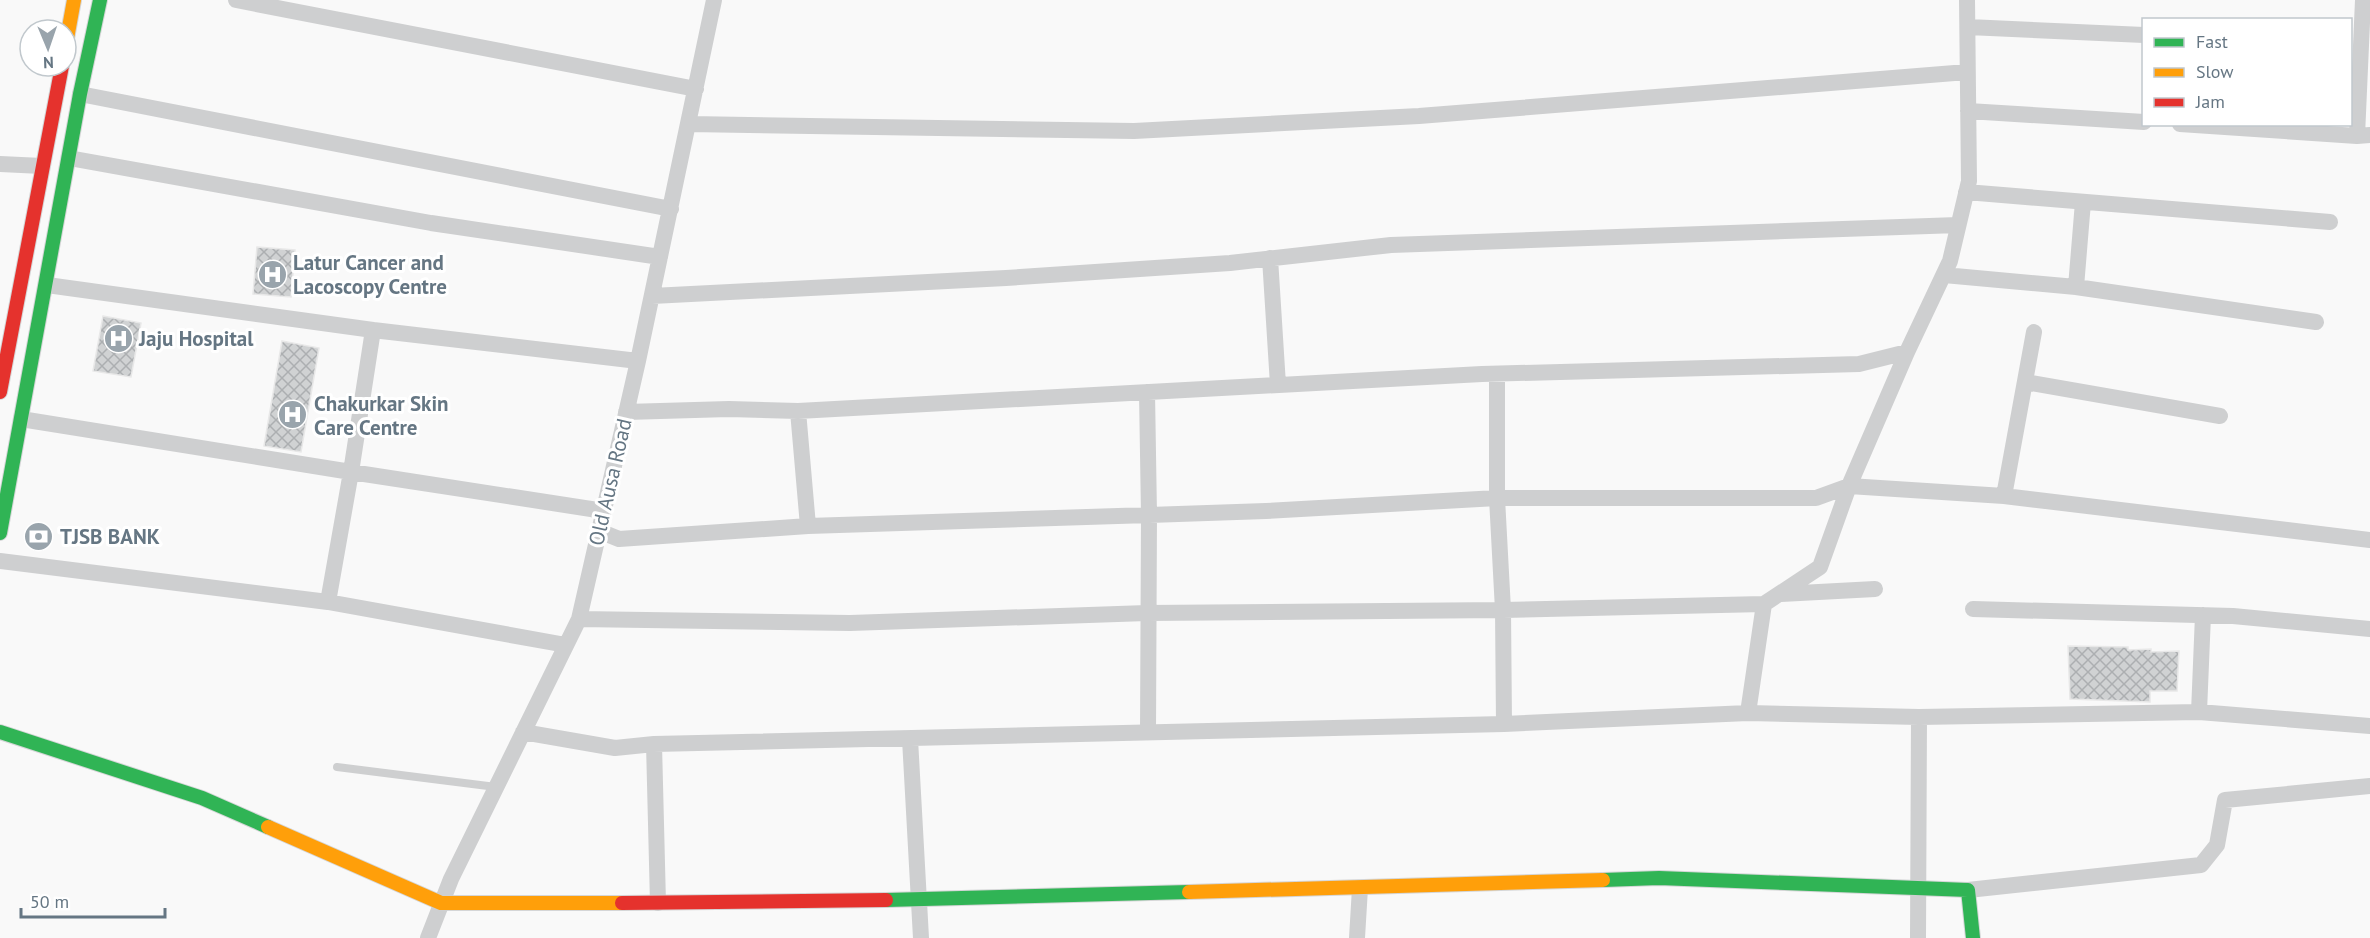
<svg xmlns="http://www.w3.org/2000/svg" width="2370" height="938" font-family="'PT Sans',sans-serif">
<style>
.building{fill:url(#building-cross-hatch);stroke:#e8e8e8;stroke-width:1.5}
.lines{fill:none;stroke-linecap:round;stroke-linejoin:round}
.fast-casing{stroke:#d5d6d7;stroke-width:16}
.slow-casing{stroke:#d5d6d7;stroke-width:16}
.jam-casing{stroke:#d5d6d7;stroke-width:16}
.lane{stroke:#cecfd0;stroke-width:8}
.street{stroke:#cecfd0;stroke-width:16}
.fast{stroke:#30b455;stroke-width:14}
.slow{stroke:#ff9f0a;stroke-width:14}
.jam{stroke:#e5322d;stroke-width:14}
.labels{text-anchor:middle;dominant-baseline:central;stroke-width:6;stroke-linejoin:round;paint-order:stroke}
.poi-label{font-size:21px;font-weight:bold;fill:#657683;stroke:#fff;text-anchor:start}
.street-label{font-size:21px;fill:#657683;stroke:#fff}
</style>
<defs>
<pattern id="building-cross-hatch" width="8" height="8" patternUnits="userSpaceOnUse" patternTransform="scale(1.5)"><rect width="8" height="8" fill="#d0d2d3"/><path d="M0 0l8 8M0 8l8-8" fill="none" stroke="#acafb1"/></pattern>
</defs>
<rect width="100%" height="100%" fill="#f9f9f9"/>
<!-- building -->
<path class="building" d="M257,247l38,3 -4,47 -38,-3z
M103,316l38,7 -10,54 -38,-6z
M282,341l37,7 -18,104 -37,-6z
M2068,646l60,1v3l23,-1v3l28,-1 -2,40h-27v11l-80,-3z"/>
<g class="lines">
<defs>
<path id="fast" d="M0,533l80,-439 20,-94
M0,732l202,66 66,29
M1603,880l56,-2 309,12 5,48
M886,900l303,-8"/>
<path id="slow" d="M66,44l8,-44
M268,827l173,76h181
M1189,892l414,-12"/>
<path id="jam" d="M0,392l62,-326
M622,903l264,-3"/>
</defs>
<!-- fast casing -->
<use href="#fast" class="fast-casing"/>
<!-- slow casing -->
<use href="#slow" class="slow-casing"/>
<!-- jam casing -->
<use href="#jam" class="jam-casing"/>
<!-- lane -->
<path class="lane" d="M337,767l159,20"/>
<!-- street -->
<path class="street" d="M236,0l460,89
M1968,27l176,8
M80,94l591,115
M1968,111l176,11
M689,124l445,7 285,-15 548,-44
M2180,124l177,12 13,-1
M2357,136l6,-136
M69,158l362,65 229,34
M0,164l42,2
M1966,192l364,30
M1270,258l8,127
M1944,275l132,12 7,-85
M47,285l326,45 265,31
M2076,287l240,35
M652,296l354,-18 224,-15 161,-18 567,-20
M373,330l-22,142 253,39
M2025,382l195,34
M626,412l103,-3 69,2 684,-37 377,-10 48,-12 43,-91 19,-80 -2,-181
M2004,496l366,44
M808,526l341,-11 -2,-123
M599,531l20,8 189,-13 -10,-115
M0,561l328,41 23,-130 -330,-53
M1781,594l94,-5
M328,602l238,43
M1973,609l260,7 137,13
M579,619l271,4 297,-10 356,-3 -6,-112h319l33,-12 58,-134
M2199,712l4,-97
M1748,713l171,4 -1,221
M1919,717l280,-5 171,14
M1504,724l244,-11 16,-109 56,-37 29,-81 155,10 30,-164
M1148,731l1,-216 117,-4 231,-13v-124
M523,732l92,16 39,-4 850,-20 -1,-114 261,-6
M910,739l11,199
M654,744l4,159
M1968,890l233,-25 16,-20 8,-45 145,-14
M428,938l23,-59 128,-260 59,-258 76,-361
M1357,938l3,-50"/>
<!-- fast -->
<use href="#fast" class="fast"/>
<!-- slow -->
<use href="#slow" class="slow"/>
<!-- jam -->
<use href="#jam" class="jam"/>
</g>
<!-- icons -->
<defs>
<symbol id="hospital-disc" viewBox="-11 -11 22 22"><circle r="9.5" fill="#99a4ac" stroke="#fff"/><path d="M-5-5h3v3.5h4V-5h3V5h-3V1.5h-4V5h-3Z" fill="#fff"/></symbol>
<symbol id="bank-disc" viewBox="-11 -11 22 22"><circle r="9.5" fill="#99a4ac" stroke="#fff"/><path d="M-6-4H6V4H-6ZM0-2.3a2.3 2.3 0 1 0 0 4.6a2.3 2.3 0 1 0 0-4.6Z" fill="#fff"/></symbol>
</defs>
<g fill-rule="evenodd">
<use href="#hospital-disc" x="256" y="258" width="33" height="33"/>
<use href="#hospital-disc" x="102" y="322" width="33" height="33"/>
<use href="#hospital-disc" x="276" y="398" width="33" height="33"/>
<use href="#bank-disc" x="22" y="520" width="33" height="33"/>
</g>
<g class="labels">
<!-- poi labels -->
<g class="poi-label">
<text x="293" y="262">Latur Cancer and<tspan x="293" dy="24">Lacoscopy Centre</tspan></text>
<text x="139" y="338">Jaju Hospital</text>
<text x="314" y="403">Chakurkar Skin<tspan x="314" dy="24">Care Centre</tspan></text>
<text x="60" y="536">TJSB BANK</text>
</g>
<!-- street labels -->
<g class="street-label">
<text transform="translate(610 482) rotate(-77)">Old Ausa Road</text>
</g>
</g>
<!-- legend -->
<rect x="2142" y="18" width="210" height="108" fill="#ffffff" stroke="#c1c8cd" stroke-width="1.5"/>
<rect x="2154" y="38" width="30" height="9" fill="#30b455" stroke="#c1c8cd" stroke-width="1.5"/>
<text x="2196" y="48" font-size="18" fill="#657683">Fast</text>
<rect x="2154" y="68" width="30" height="9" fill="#ff9f0a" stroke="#c1c8cd" stroke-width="1.5"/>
<text x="2196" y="78" font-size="18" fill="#657683">Slow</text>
<rect x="2154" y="98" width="30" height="9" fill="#e5322d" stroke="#c1c8cd" stroke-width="1.5"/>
<text x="2196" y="108" font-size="18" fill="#657683">Jam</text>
<!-- north arrow -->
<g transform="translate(48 48) rotate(178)"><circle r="28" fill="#ffffff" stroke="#c1c8cd" stroke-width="1.5"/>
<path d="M0-4.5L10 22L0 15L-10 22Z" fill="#99a4ac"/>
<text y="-9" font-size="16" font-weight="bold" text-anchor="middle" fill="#657683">N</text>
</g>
<!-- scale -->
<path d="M21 908v9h144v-9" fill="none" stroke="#657683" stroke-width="3"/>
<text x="30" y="908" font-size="18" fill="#657683" stroke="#ffffff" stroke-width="4.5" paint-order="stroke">50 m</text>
</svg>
